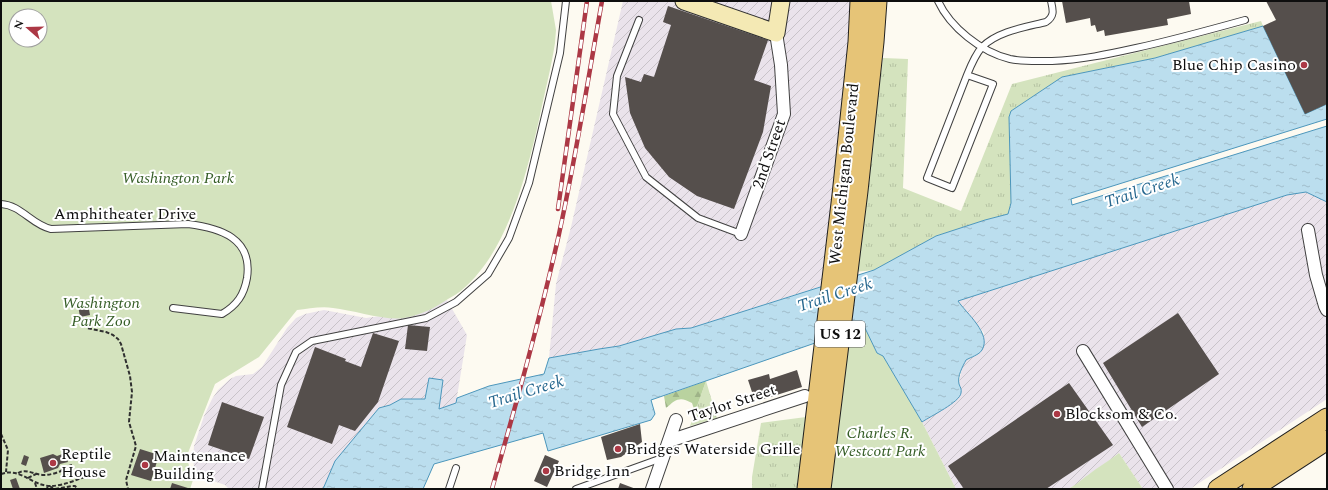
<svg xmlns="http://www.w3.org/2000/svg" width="1328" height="490" font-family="Spectral,serif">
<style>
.industrial{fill:url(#industrial-furrows)}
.grass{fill:url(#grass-tufts)}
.forest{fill:url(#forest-firs)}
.park{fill:#d4e3be;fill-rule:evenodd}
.water{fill:url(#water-ripples);stroke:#4c96bb}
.building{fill:#554f4c}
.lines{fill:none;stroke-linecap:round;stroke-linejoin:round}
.lane-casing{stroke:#414141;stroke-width:8}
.street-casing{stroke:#414141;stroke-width:14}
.secondary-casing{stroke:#303030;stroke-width:19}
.primary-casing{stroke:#1f1f1f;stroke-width:21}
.path{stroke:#303030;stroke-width:2;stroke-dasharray:4 2;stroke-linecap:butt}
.lane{stroke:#fff;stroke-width:6}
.street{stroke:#fff;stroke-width:12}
.secondary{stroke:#f4e9b4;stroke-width:17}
.primary{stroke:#e6c477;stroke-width:19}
.rail-casing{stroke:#ac3845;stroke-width:4.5}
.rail{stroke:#fff;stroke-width:3;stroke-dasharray:9;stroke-linecap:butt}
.poi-dot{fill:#ac3845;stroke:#fff;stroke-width:1.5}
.labels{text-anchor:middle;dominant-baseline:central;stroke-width:4;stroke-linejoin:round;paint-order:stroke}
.shield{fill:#fff;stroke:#565656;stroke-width:1}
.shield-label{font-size:15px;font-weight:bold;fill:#0e0e0e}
.poi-label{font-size:16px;fill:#0e0e0e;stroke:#fff;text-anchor:start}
.street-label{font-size:16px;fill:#0e0e0e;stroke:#fff}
.park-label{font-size:16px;font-style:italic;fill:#355d26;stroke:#fff}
.water-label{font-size:17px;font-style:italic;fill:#27688f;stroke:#fff}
</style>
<defs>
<pattern id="industrial-furrows" width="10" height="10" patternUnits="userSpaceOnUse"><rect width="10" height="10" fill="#eae3eb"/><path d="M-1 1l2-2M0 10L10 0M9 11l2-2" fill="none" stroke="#c8c2c8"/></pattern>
<pattern id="grass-tufts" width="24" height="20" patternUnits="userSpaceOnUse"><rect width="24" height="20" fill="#d4e3be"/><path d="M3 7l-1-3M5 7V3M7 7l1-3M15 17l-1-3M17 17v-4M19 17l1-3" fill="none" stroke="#b5c2a2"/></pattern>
<pattern id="forest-firs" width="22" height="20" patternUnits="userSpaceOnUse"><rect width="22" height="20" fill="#b9d29f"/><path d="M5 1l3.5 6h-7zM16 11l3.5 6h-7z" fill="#9eb388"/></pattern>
<pattern id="water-ripples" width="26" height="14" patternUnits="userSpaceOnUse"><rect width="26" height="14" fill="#bbdeee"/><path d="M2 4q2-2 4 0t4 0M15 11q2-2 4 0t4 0" fill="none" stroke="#a0bdcb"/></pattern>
</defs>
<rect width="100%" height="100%" fill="#fdfaf1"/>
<!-- industrial -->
<path class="industrial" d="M623,1h230l-5,71 -26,214 -131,42 -15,1 -57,17 -20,3 -50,9 7,-74 15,-57z
M1306,192l21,10v197l-137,90h-47l-24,-36 -14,11 -17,11 -10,9 -10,5h-112l-34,-67 34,-21 5,-13 -2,-5 3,-16 4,-7 11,-5 7,-22 -26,-32 329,-106z
M447,300l20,35 -11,68 -17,6 -10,-31 -4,21h-24l-11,6 -11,3 -44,53 -12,28h-94l-4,-4 -20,-7 -6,-4 -5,-7 -1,-10 1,-11 10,-30 8,-17 6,-9 12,-11 6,-3 17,-2 9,-7 25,-39 9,-10 9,-4 19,-4 42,8 14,-2 22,2z"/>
<!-- grass -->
<path class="grass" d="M1261,21l2,5 -108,32 -93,19 -51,34 -2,7 2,85 -3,11 -23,6 -49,16 -62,34 -19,2 28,-214 25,1 -5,129 58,23 51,-127z
M706,381l11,37 -27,8z
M806,417l-8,72h-46v-12l9,-54z"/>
<!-- forest -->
<path class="forest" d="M706,381l-11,31 -3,-9c-12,-7 -16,-4 -26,5l-2,-12z"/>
<!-- park -->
<path class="park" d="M1,1h550l5,29 -1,13c-4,26 -11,52 -16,77 -13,56 -31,130 -76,169 -4,4 -10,7 -15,10 -13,9 -27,16 -44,19 -19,3 -51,-8 -71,-10 -12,-2 -25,1 -36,2l-38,47 -44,27 -29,74 8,19 -4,12h-189zM16,16h24v24h-24z
M864,326l13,27 6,3 39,66 34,67h-127l19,-158z
M1119,453l24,36h-75c8,-4 13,-9 20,-14 10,-8 21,-14 31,-22z"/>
<!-- water -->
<path class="water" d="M1263,26l42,88 22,-10v15l-256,80 1,6 255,-79v76l-21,-10 -19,3 -329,106c8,12 34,33 24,49 -3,5 -11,7 -16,10 -3,6 -9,16 -7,24 1,3 3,5 2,9 -1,9 -30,23 -39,29l-39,-66 -6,-3 -13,-27 -213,74 4,14 -4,6 -103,31 -5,-18 -109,31 -11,25h-100l12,-28 44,-53 11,-3 11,-6h24l4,-21 14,2 -4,29 17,-6 1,-5 32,-12 55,-12 5,-16 50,-9 20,-3 57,-17 15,-1 183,-58 62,-34 49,-16 23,-6 3,-11 -2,-86 2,-6 51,-34 93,-19z"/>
<!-- building -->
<path class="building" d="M1062,1h127l2,13 -24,5 1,6 -63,11 -1,-6 -7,2 -2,-7 -4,1 -1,-8 -24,5z
M1266,1h61v103l-22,10 -42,-88 13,-6z
M668,6l100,34 -14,40 17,6 -8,46 -29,77 -37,-13 -28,-19 -24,-29 -15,-35 -5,-36 16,5 3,-8 10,3 17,-52 -8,-3z
M88,304l2,11 -10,2 -2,-12z
M1178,313l41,61 -77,53 -39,-64z
M408,325l22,2 -3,24 -22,-2z
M373,333l26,8 -21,61 -23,29 -16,-6 -7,19 -45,-17 28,-80 31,12 -1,2 16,6z
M797,370l5,17 -38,12 -1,-4 -9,3 -6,-18 21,-6 1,5z
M1069,383l44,62 -67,44h-82l-16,-23z
M222,402l42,15 -15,42 -41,-14z
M640,424l2,18 -21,15 -14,3 -6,-23z
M140,449l19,6 -8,26 -20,-6z
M65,453l3,9 -8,2 -2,4 -14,5 -4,-15 13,-4 4,2z
M24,455l5,2 -3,9 -5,-2z
M545,455l14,6 -12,26 -13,-6z
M16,478l4,11h-7l-3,-9z
M172,483l19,6h-21z
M620,483l16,6h-18z"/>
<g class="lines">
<defs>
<path id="lane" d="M938,1c12,26 43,51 72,58 14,3 28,2 42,2 29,-1 57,-7 84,-13 37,-8 73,-18 109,-28
M639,20l-22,56 -4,38 33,63 52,41 43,16
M967,75l26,9 -41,104 -25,-10 40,-103c4,-10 8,-20 15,-28 16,-16 44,-20 64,-25 9,-6 7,-12 5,-21
M1,204c20,1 31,21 50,25l137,-5c32,4 65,14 59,54 -3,17 -10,27 -25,36l-49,-6
M262,489l19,-104 15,-33 16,-11 114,-23 30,-16 32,-28 21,-36 20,-55 31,-130 6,-52
M449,489l7,-21
M576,489l86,-31"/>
<path id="street" d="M1308,230l8,45 9,31 2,4
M741,234l43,-120 -3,-49 -5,-32
M1083,351l84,138
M669,441l136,-45
M652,489l24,-69"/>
<path id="secondary" d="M684,1l92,32 5,-32"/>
<path id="primary" d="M807,489l35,-294 16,-153 2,-41
M821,489l37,-298 16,-149 3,-41
M1218,489l109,-71
M1252,489l75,-49"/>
</defs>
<!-- lane casing -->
<use href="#lane" class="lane-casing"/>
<!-- street casing -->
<use href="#street" class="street-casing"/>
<!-- secondary casing -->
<use href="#secondary" class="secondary-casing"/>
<!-- primary casing -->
<use href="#primary" class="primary-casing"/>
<!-- path -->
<path class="path" d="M86,317l1,11 19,4 7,3 5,4 3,5 9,32 2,16 -3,30 7,24 -10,34 2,9
M1,434l7,16 -2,22
M18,473c9,-5 16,2 26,2 6,0 12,-2 17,-4l2,-3 9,-3
M1,474c20,-7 30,12 50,12 13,0 32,-9 45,-13
M28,478l8,-4
M35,483l2,6
M47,489l1,-4 6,4
M55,489l17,-3h3l3,3"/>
<!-- lane -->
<use href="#lane" class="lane"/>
<!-- street -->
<use href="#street" class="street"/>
<!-- secondary -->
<use href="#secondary" class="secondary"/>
<!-- primary -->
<use href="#primary" class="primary"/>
<defs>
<path id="rail" d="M558,209l29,-208
M492,489c24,-85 48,-170 67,-255 17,-77 29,-155 43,-233"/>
</defs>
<!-- rail casing -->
<use href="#rail" class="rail-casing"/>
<!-- rail -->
<use href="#rail" class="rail"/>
</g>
<!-- markers -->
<g class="poi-dot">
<circle cx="1304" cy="65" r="4"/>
<circle cx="1057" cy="414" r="4"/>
<circle cx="618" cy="449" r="4"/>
<circle cx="53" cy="463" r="4"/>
<circle cx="145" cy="465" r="4"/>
<circle cx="546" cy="471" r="4"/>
</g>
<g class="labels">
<!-- shield labels -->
<rect class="shield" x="815" y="321" width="50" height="26" rx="3"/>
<g class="shield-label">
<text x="840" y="334">US 12</text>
</g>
<!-- poi labels -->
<g class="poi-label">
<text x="1296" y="65" text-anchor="end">Blue Chip Casino</text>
<text x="1065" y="414">Blocksom &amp; Co.</text>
<text x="626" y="449">Bridges Waterside Grille</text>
<text x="61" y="454">Reptile<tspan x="61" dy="18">House</tspan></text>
<text x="153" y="456">Maintenance<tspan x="153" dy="18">Building</tspan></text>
<text x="554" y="471">Bridge Inn</text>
</g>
<!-- street labels -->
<g class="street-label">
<text transform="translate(769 154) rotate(-71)">2nd Street</text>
<text transform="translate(844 174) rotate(-84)">West Michigan Boulevard</text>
<text x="125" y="214">Amphitheater Drive</text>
<text transform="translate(732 403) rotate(-18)">Taylor Street</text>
</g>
<!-- park labels -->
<g class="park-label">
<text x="178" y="178">Washington Park</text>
<text x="101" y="303">Washington<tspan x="101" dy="18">Park Zoo</tspan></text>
<text x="880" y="433">Charles R.<tspan x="880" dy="18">Westcott Park</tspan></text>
</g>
<!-- water labels -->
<g class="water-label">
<text transform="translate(1142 191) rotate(-18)">Trail Creek</text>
<text transform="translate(835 295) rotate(-18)">Trail Creek</text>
<text transform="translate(526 392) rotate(-17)">Trail Creek</text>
</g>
</g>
<!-- border -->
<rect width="1328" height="490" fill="none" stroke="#0e0e0e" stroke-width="4"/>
<!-- north arrow -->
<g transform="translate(28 28) rotate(290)"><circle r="19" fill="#ffffff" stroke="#9f9f9f"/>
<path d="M0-3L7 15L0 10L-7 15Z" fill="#ac3845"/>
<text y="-6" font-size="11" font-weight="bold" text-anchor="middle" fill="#0e0e0e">N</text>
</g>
</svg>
